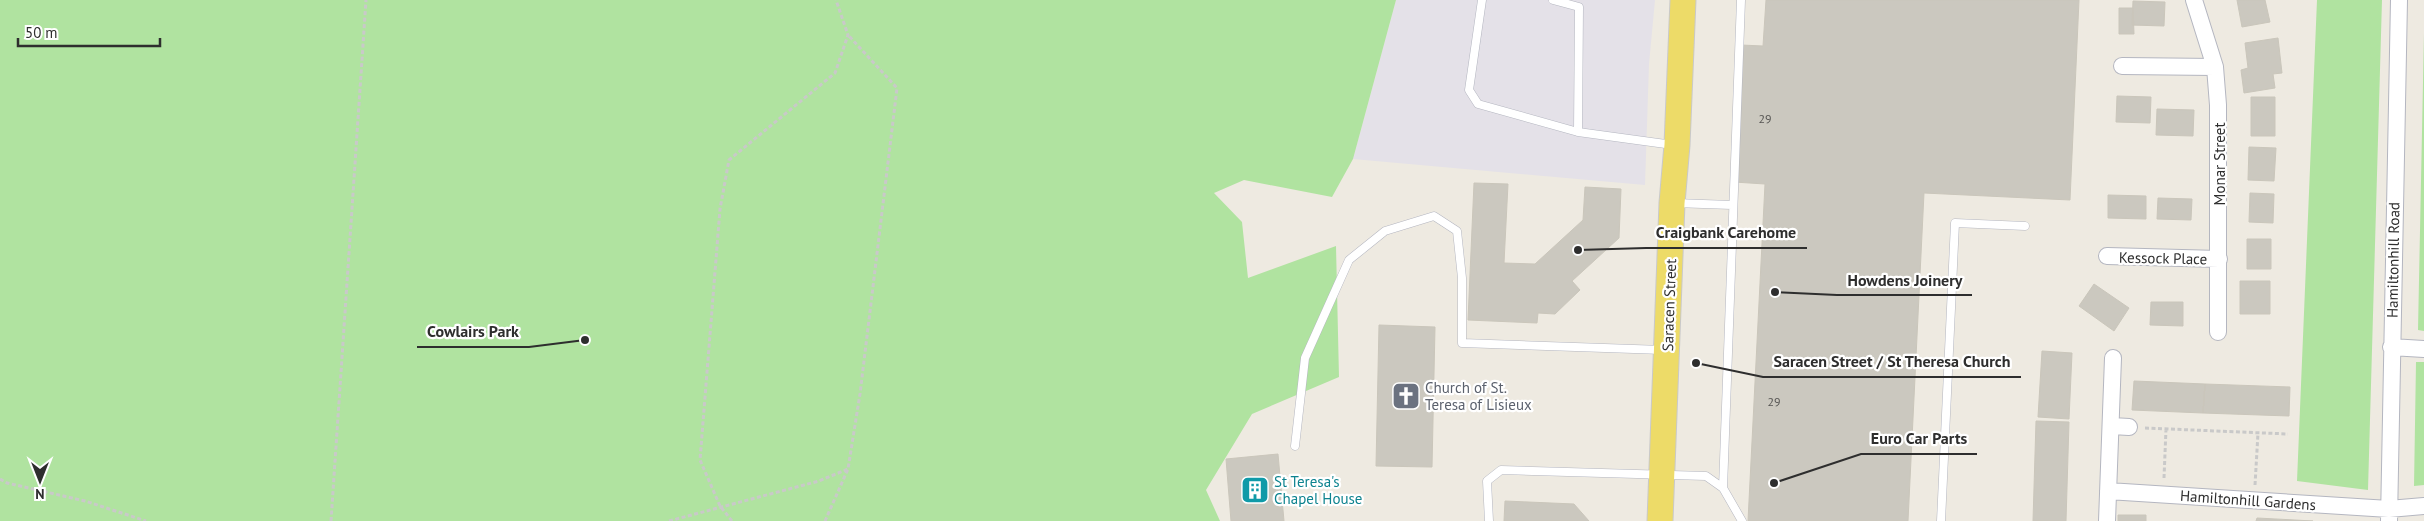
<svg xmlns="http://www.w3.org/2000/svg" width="2424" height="521" font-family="'PT Sans',sans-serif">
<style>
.industrial{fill:#e4e1e8}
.green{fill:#b0e3a0}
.building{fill:#cbc8bf;stroke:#cac6bb}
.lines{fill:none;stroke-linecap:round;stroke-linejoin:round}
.lane-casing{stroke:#b4b6c0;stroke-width:9}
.street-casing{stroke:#b4b6c0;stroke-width:18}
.primary-casing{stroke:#c9c9c9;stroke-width:27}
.path{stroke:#c9c9c9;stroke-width:3;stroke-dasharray:4 2.5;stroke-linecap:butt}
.lane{stroke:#fff;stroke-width:8}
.street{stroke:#fff;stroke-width:16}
.primary{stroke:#eddb68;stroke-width:25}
.labels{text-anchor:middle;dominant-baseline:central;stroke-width:4.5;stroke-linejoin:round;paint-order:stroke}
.number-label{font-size:12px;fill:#555452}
.street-label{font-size:15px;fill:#2e2e2e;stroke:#fff}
.worship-label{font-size:15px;fill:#5b616d;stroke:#fff;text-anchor:start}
.culture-label{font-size:15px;fill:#0d838f;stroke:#fff;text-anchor:start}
.leader{fill:none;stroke:#2e2e2e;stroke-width:2}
.callout-dot{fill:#2e2e2e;stroke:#fff;stroke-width:2}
.callout-label{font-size:16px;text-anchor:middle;font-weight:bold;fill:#2e2e2e;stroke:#fff;stroke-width:4.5;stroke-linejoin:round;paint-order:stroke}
</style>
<rect width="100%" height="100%" fill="#eeeae1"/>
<!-- industrial -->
<path class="industrial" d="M1396,0h259l-6,64 -4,121 -292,-26z"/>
<!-- green -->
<path class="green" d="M0,0h1396l-43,159 -21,38 -88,-17 -30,13 28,29 6,56 88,-32 3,131 -87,37 -46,76 14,31h-1220z
M2317,0h65l-14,490 -71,-9z
M2424,33v298l-6,-1z
M2416,362h8v123l-10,1z"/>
<!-- building -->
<path class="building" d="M1766,0h313l-9,200 -146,-7 -16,328h-160l17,-337 -31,-2 7,-137 22,1z
M2237,0h28l5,22 -28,5z
M2133,1l32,1 -1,24 -32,-1z
M2119,8h14l1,26h-15z
M2278,38l4,35 -9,1 2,14 -31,5 -3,-23 7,-2 -3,-25z
M2117,96l34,1 -1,26 -34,-1z
M2251,97h24v39h-24z
M2157,109l37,1 -1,26 -37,-1z
M2249,147l27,1 -2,33 -26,-1z
M1474,183l34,1 -4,79 31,1 48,-44 2,-33 36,2 -2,49 -47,43 8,9 -25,24 -17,-1 -1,10 -69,-3z
M2250,193l24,1 -1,29 -24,-1z
M2108,195l38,1v23l-38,-1z
M2158,198l34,1 -1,21 -34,-1z
M2247,239h24v30h-24z
M2240,281h30v33h-30z
M2094,284l35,24 -15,23 -35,-25z
M2151,302h32v24l-33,-1z
M1379,325l56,2 -3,140 -56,-1z
M2042,351l30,2 -3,66 -31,-2z
M2134,381l71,3 -2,29 -71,-3z
M2205,384l85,3 -1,29 -86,-3z
M2036,421l33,1 -3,99h-33z
M1278,454l6,67h-53l-5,-62z
M1505,501l69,3 15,17h-85z
M2118,515h28v6h-28z
M2257,518l38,2 18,1h-57z"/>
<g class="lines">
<defs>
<path id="lane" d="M1482,0l-13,90 9,14 100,28 95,13
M1553,0l26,7 -1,125
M1674,203l58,2
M1295,446l10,-88 44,-98 36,-29 49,-15 23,15 5,47v65l201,7
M1723,488l18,-488
M1489,521l-2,-40 14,-11 205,6 17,12 19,33
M1941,521l14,-298 70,3"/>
<path id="street" d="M2194,0l21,67 3,38v227
M2122,66l93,1
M2107,256l112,3
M2391,347l33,2
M2112,426l17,1
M2108,491l281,18 35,-3
M2107,521l6,-163
M2389,521l10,-521"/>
<path id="primary" d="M1660,521l12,-318 5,-58 6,-145"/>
</defs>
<!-- lane casing -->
<use href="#lane" class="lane-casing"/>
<!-- street casing -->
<use href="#street" class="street-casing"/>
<!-- primary casing -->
<use href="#primary" class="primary-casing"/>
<!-- path -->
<path class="path" d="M2145,428l143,6
M2164,478l2,-49
M0,479l7,4 78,18 61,20
M2255,485l3,-52
M331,521l35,-521
M669,521l150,-40 29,-12
M732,521l-12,-15 -20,-46 20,-251 9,-49 106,-87 13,-38 -12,-35
M825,521l23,-52 12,-75 37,-306 -49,-53"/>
<!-- lane -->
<use href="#lane" class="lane"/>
<!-- street -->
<use href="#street" class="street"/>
<!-- primary -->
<use href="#primary" class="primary"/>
</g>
<!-- icons -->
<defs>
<symbol id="church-square" viewBox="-11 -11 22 22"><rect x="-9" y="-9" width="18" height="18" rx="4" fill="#6b7280" stroke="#fff"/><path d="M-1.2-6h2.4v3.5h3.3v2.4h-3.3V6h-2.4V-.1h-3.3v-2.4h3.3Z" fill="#fff"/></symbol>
<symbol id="building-square" viewBox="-11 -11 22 22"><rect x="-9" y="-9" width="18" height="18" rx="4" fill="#0f9aa8" stroke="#fff"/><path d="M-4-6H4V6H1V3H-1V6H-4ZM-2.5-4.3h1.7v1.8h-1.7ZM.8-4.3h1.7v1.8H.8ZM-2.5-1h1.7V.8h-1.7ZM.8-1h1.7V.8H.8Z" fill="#fff"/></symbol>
</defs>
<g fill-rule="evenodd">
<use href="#church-square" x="1390" y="380" width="32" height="32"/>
<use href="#building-square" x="1239" y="474" width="32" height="32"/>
</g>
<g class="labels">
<!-- number labels -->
<g class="number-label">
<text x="1765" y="118">29</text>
<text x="1774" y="401">29</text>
</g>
<!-- street labels -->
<g class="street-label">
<text transform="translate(2219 164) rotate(-90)">Monar Street</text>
<text transform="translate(2163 258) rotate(1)">Kessock Place</text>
<text transform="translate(2393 260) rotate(-89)">Hamiltonhill Road</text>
<text transform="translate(1669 305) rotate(-88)">Saracen Street</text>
<text transform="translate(2248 500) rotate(4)">Hamiltonhill Gardens</text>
</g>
<!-- worship labels -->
<g class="worship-label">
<text x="1425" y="387">Church of St.<tspan x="1425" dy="17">Teresa of Lisieux</tspan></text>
</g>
<!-- culture labels -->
<g class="culture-label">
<text x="1274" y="481">St Teresa's<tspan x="1274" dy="17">Chapel House</tspan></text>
</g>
</g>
<!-- callouts -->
<path class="leader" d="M1578 250L1646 248H1807M1775 292L1837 295H1972M585 340L529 347H417M1696 363L1763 377H2021M1774 483L1861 454H1977"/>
<g class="callout-dot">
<circle cx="1578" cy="250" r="5"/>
<circle cx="1775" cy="292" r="5"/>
<circle cx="585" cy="340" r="5"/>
<circle cx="1696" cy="363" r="5"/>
<circle cx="1774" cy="483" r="5"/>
</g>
<g class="callout-label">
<text x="1726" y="238">Craigbank Carehome</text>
<text x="1905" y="286">Howdens Joinery</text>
<text x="473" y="337">Cowlairs Park</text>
<text x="1892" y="367">Saracen Street / St Theresa Church</text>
<text x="1919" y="444">Euro Car Parts</text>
</g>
<!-- north arrow -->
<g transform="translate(40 481) rotate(180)" stroke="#ffffff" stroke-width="4" paint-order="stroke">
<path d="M0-4L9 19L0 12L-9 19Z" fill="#2e2e2e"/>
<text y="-8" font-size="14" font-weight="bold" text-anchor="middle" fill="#2e2e2e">N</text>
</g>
<!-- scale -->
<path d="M18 38v8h142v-8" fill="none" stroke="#2e2e2e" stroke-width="2.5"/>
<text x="25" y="38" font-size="15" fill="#2e2e2e" stroke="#ffffff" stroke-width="4" paint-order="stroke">50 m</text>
</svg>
